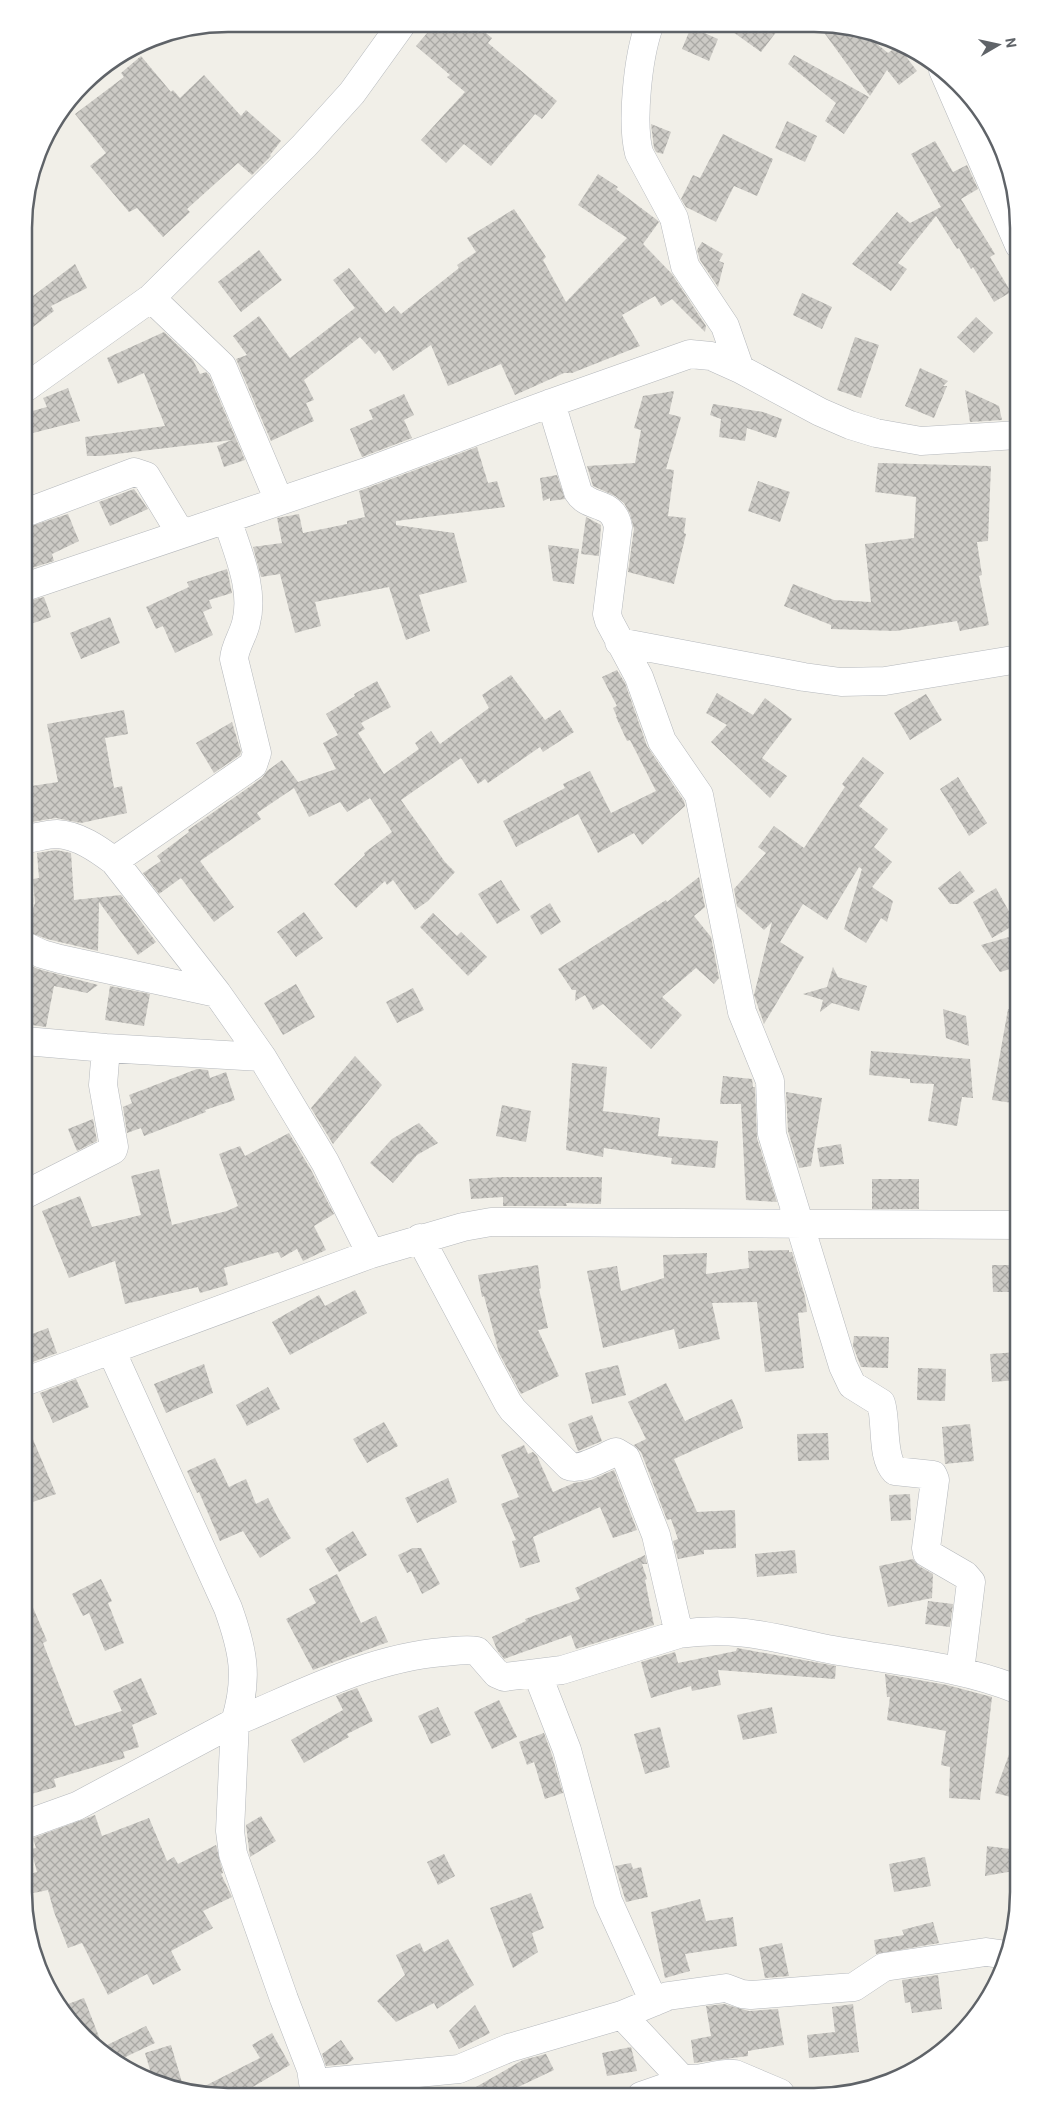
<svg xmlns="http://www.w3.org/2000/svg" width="1043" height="2120" font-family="Roboto,sans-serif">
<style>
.building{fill:url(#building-cross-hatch)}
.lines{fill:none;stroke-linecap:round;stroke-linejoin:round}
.minor-casing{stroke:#b5b8bc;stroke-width:29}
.minor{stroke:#fff;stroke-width:28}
.rim{fill:none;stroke:#5f6368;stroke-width:2.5}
</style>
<defs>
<pattern id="building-cross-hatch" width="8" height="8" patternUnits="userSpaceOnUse" patternTransform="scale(1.25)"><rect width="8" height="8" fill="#cccac5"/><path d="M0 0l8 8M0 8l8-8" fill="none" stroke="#a9a8a4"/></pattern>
</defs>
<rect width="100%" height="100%" fill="#f1efe8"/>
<!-- building -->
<path class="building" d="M434,25h42l16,13 -4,5 69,58 -15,18 -7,-5 -44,52 -27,-22 -18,19 -25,-23 44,-48 -18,-15 3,-2 -34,-29z
M691,27l27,12 -9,22 -27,-12z
M726,27h54l-19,25z
M820,27l34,1 6,2 28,23 10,-7 19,25 -18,14 -12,-15 -17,26z
M794,55l75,42 -25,37 -19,-13 11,-18 -48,-39z
M141,56l30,36 2,-2 7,8 24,-23 37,41 5,-6 35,31 -11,14 1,1 -19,19 -14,-12 -51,46 3,3 -27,25 -26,-29 -8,4 -39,-46 16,-13 -31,-39 49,-37 -3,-4z
M787,121l30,15 -12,26 -30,-14z
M651,124l20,8 -8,22 -7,-2 -2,-4z
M723,134l50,25 -16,37 -23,-10 -18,36 -30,-15 -5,-8 12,-24 7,3z
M935,141l18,31 14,-7 11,24 -17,10 34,55 -5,3 21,35 -17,10 -21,-35 -2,2 -12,-21 -2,1 -21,-33 -38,47 9,6 -16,22 -39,-27 45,-52 13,11 31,-16 -30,-53z
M1000,145l8,18 2,8 -5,3 -11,-25z
M598,174l20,13 -2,2 41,31 2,2 -16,22 29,30 34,52 -1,6 -33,-33 -11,7 -6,-10 -33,19 18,31 -68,27h-8l-49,22 -14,-31 -53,22 -17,-41 -38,26 -14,-21 -4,4 -15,-17 -56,43 10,20 -8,3 8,18 -43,20 -35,-82 11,-4 -14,-19 26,-20 31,42 65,-50 -22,-28 16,-12 37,45 8,-7 7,8 58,-46 -2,-3 19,-13 -9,-14 47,-29 32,48 -3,3 23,42 61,-64 -49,-33z
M702,242l21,12 -4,7 5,2 -6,24 -18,-27 -3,-10z
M259,250l23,30 -41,32 -23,-30z
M75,264l12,24 -36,18 3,5 -29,22v-31z
M802,293l30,14 -10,22 -29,-14z
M976,317l17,16 -19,20 -17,-16z
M164,332l29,28 7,14 6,-2 3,3 36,85 -21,7 -7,-21 15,-6 -132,16h-13l-2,-19 80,-11 -21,-53 -26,11 -11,-26z
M855,337l24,8 -18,53 -24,-8z
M920,368l28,13 -5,5h4l-13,32 -29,-12z
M68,388l12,33 -55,14v-22l22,-6 -4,-9z
M965,390l34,16 3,14 -32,2z
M674,391l-5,23 12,3 -15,52 8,1 -6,46 18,2 -2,15 2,1 -12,50 -46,-12 6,-43 -4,-15 -6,-11 -9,-7 -22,-10 -6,-20 48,-3 6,-33 -7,-2 9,-32z
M404,394l10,21 -10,5 8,18 -50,19 -12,-28 23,-10 -4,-9z
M713,404l50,8 19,7 -6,19 -29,-10 -2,13 -26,-4 2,-18 -11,-4z
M477,447l11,36 9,-2 8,26 -109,14v4l58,8 13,49 -48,13 11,36 -24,9 -17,-53 -74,15 6,24 -26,7 -15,-59 -19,3 -8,-30 29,-4 -5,-25 22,-4 4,19 44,-9v-3l18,-4 -6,-26z
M878,463l113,3 -3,75 -11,1 5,33 -3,1 10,49 -29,6 -3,-10 -61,10 -65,-2v-4l-47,-19 9,-22 41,16 37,2 -6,-58 49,-6 2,-41 -41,-5z
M557,475l8,24 -15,2v-3l-7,3 -3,-23z
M758,481l32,11 -10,30 -32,-11z
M134,489l14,20 -38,17 -11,-24z
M68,514l11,27 -27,13 2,7 -29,9v-42z
M586,517l15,8 -2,31 -18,-2z
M548,545l31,4 -5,35 -21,-3z
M227,569l5,24 -23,7 3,8 -9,4 10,23 -38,18 -12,-27 -7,3 -10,-22 43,-20 -2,-5z
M44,597l7,20 -26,9v-24z
M110,617l10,26 -39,16 -11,-26z
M617,670l8,13 22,63 37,55 1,5 -43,39 -8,-12 -36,20 -20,-39 -62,33 -13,-26 62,-33 -2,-4 27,-13 21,42 45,-22 -26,-51 -3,1 -11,-24h1l-4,-9 4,-2 -15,-29z
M511,675l34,45 15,-10 14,22 -31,20 -3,-5 -52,36 -3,-4 -7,5 -17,-26 -60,42 44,62 10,10 -27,29 -13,9 -22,-30 -6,5 -2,-4 -29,27 -22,-24 31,-29 -1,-2 28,-21 -22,-34 -23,14 -7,-10 -31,15 -15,-29 -37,25 4,6 -61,42 34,46 -20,15 -33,-44 -22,16 -16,-21 18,-12 -4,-5 32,-24 -1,-2 74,-52 5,-7 15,-11 16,22 38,-13 -13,-26 15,-8 -12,-21 29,-18 -1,-2 23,-13 14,26 -30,16 4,6 -7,4 26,41 35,-25 -4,-6 16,-12 9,13 49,-36 -7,-13z
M717,693l36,22 12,-17 27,21 -30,39 25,18 -17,22 -59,-56 16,-17 -21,-12z
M926,694l16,26 -32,20 -16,-27z
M124,710l4,24 -23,4 9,50 8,-2 5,27 -46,10 -25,-5 -31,5v-36l33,-5 -11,-58z
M232,722l9,30 -1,3 -26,18 -18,-30z
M863,757l21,16 -25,33 29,23 -14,18 18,15 -20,25 21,14 -6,21 -6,-4 -15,25 -22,-14 18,-60 -3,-2 -32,53 -24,-16 -23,38 24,15 -40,67 -10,-29 18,-73 -8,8 -27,-24 -3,-17 32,-36 -8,-6 16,-21 30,22 41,-61 -3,-3z
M958,777l29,46 -18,13 -29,-47z
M56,850l15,3 3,47 47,-5 35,47 -18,13 -39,-53 -1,49 -51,-12 -22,-8 10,-28 -2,-24 6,-1 -2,-25z
M960,871l15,20 -17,13h-8l-12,-16z
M699,877l6,30 -11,9 17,21 8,41 -5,6 -18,-16 -34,29 20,18 -31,34 -48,-45 -10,6 -8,-15 -10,6 1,-11h-4l-14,-21 108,-69 1,2z
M501,880l19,30 -23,14 -19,-30z
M996,888l20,36 -24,14 -19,-36z
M550,903l11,19 -20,13 -11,-19z
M304,912l19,26 -27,19 -19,-25z
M433,913l24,23 4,-4 26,25 -19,19 -48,-49z
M1009,937l8,30 -17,5 -19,-27z
M25,963l13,6 60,16 -11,8 -33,-7 -8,41 -21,-3z
M833,967l5,10 29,9 -8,25 -27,-8 -12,9 3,-12 -20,-6 24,-7z
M296,984l19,33 -32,18 -19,-32z
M110,986l40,8 -6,32 -39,-6z
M413,988l11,22 -27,13 -11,-21z
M943,1009l23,7 3,30 -23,-8z
M1008,1009l11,1v94l-27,-4z
M871,1051l99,8 3,39 -11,-1 -5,29 -29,-5 6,-37 -24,-1v-4l-41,-4z
M355,1056l27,29 -49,59 -22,-36z
M572,1063l35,4 -4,44 57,7 -2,18 60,5 -3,27 -44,-4 1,-6 -68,-10 -1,9 -37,-7z
M197,1069l11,1 2,8 16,-6 9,28 -30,10 1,2 -62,24 -3,-8 -14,5 -4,-26 9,-4 -3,-8z
M723,1076l29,3 1,8h2l2,51 20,64 -31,-2 -5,-96h-21z
M786,1092l36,6 -11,68 -12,2 -11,-37z
M502,1105l29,6 -5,31 -30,-6z
M93,1119l4,22 -20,10 -9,-22z
M419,1123l19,20 -21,12 -24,28 -23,-20 22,-24z
M289,1133l22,37 23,44 -20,12 12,24 -23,11 -6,-12 -16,9 -3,-6 -54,16 4,17 -28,8 -2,-6 -73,17 -10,-43 -46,17 -27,-67 38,-15 12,31 49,-12 -10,-39 28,-7 13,56 55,-14 11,-5 -19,-52 21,-8 5,10z
M841,1144l3,20 -24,3 -3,-19z
M503,1177h99l-1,27 -35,-1 1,3h-64v-9l-32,2 -2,-20z
M872,1179h47v30h-47z
M789,1250v2h3l13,45 2,15 -9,1 6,55 -39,4 -8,-70 -45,1 8,36 -41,10 -5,-20 -71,19 -16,-77 30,-5 4,25 43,-13 -1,-23 44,-2 -1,21 43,-6 -1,-17z
M538,1265l3,23 -2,1 9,39 -10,2 21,46 -38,18 -22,-41 -15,-57 -2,1 -4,-22z
M992,1265h27v27h-26z
M355,1290l12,23 -77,42 -18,-33 47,-27 6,11z
M48,1328l9,25 -30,11 -3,-4v-23z
M854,1336l35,1 -1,31 -27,-1 -8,-21z
M1019,1352v28l-27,2 -2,-28z
M204,1364l9,29 -47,20 -12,-29z
M618,1365l8,30 -34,9 -7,-31z
M918,1368l28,1 -1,32 -28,-1z
M76,1379l13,28 -36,16 -13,-30z
M666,1383l19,38 47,-22 8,18 3,11 -69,31 23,53 38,-2 1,38 -32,2v4l-26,5 -5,-18 5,-2 -7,-20 -4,1 -26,-68 -7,-7 12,-6 -18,-37z
M268,1387l12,22 -33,17 -11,-21z
M592,1415l10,26 -24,10 -10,-27z
M24,1418l32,76 -32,11z
M384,1422l14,24 -31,17 -14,-24z
M970,1424l4,37 -29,3 -3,-37z
M828,1433l1,27 -31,1 -1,-27z
M524,1445l4,9 5,-2 4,4 16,36 21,-9 17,-3 23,-10 23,60 -24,8 -13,-31 -67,30 7,25 -20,6 -8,-27 4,-1 -15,-36 18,-7 -18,-42z
M215,1458l14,29 17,-8 10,25 12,-6 10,20 13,20 -31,20 -17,-27 -23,10 -21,-49 -2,1 -10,-22z
M448,1478l9,24 -40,21 -12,-25z
M910,1494l1,26 -20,1 -2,-26z
M353,1531l14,24 -28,17 -14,-23z
M413,1548h8l19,36 -18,10 -11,-23 -4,2 -9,-18z
M795,1550l2,23 -40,4 -2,-23z
M645,1555l2,9h-5l5,15 -2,1 9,45 -78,24 -5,-14 -67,24 -7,-9 -5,-13 34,-16 -1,-2 55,-20 -5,-11z
M913,1559l6,7 14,8 -1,24 -44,9 -9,-41z
M337,1574l24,49 15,-7 12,26 -75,28 -27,-51 30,-16 -7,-14z
M101,1579l11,22 -4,2 16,40 -19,8 -16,-38 -6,3 -11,-22z
M24,1586l23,55 -4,2 32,83 47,-15 -9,-20 28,-13 16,36 -25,11 7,22 -16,5 2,6 -71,21 2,8 -32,9v-82l7,-2 -6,-16 8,-3 -9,-26z
M928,1601l25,3 -3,23 -25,-3z
M737,1648l99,18 -1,13 -117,-9 3,15 -29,6 -1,-5 -40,12 -10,-36 34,-10 3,11 58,-12z
M885,1674l62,11 45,12 -12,103 -31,-2 1,-31 -9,-2 5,-34 -59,-11 3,-23h-3z
M357,1688l16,33 -26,13 2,3 -45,26 -13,-23 52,-30 -7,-14z
M499,1700l18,37 -25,12 -18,-37z
M438,1707l13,28 -20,9 -13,-28z
M772,1707l5,26 -34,7 -6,-25z
M660,1727l10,40 -25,7 -11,-40z
M544,1733l8,22 11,38 -18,6 -11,-37 -7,3 -8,-23z
M1016,1735l3,1v63l-24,-6z
M95,1815l7,21 47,-18 18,43 7,-4 4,7 38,-19 7,28 -2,1 11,23 -29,14 10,17 -42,23 10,19 -28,15 -6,-11 -39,21 -26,-52 -14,5 -14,-36 -6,-22 -24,5v-20l13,-3 -6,-23 5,-1 -3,-10z
M261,1816l15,25 -26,16 -4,-32z
M987,1846l32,4v20l-34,6z
M444,1854l11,22 -17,9 -11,-23z
M925,1857l6,29 -37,6 -5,-28z
M631,1863l2,6 8,-2 7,30 -22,5 -11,-36z
M531,1893l13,35 -12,5 6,19 -25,16 -23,-60z
M700,1899l6,22 27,-4 4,29 -52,8 5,17 -25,7 -14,-66z
M933,1922l6,21 -63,11 -2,-14 30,-5 -2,-5z
M448,1939l26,46 -37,24 -3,-6 -38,19 -19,-21 28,-26 -9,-20 24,-12 4,9z
M782,1943l7,33 -24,2 -6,-30z
M938,1975l4,34 -30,4 -2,-11 -5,1 -3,-23z
M84,1998l19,49 43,-21 9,17 -38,18 -23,-15 -34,-39z
M724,2004l25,7 29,-2 6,36 -36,6v5l-54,7 -3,-23 20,-4 -5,-30z
M853,2004l6,48 -50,6 -2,-23 28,-3 -3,-25z
M475,2005l15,28 -31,16 -10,-18z
M272,2033l18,32 -51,30 -38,-1 -8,-2 67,-34 -8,-13z
M341,2040l13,19 -7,5 -21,2 -4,-12z
M171,2045l13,44 -31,-9 -8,-27z
M631,2047l6,24 -30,5 -5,-23z
M546,2054l8,16 -38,18 4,7h-58l61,-35z"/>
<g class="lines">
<defs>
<path id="minor" d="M649,26c-11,31 -18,96 -10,127l35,65 11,48 40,60 15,43
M943,70l76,175
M151,298l71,68 57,135
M25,388l126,-90 153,-152 48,-53 49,-68
M551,403l27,89c11,18 35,7 40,35l-11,87 2,7 30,56 23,64 37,54 43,217 28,69 2,53 71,232 9,19 29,18c6,19 0,54 14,68l38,4 2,5 -9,68 1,5 38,22 6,7 -11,89
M25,513l109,-41 12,4 35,58
M25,587l341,-115 185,-69 139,-49 21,2 29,13 80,43 30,13 26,8 45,8 98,-6
M619,642l185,35 37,5 44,-1 134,-22
M25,839c10,-1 22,-5 32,-5 21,1 41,15 57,27l103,132 45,64 63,105 46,92
M114,861l139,-96 4,-12 -23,-94c1,-13 9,-23 12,-36 9,-34 -9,-72 -19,-104
M25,946l17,8 18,5 157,34
M25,1041l81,7 156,9
M24,1195l89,-45 1,-3 -11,-62 3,-37
M420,1238l88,165 5,7 56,56c11,5 36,-10 47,-14l10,6 30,77 23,99c59,-9 98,5 154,16 62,11 127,16 186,40
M24,1382l347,-128 92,-27 28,-5 528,3
M537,1673l30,77 41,151 46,101
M24,1825l53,-19 158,-84c14,-45 8,-72 -7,-114l-117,-258
M622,2015l46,-19 58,-8 16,6 9,1 103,-8 30,-20 102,-15 21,3
M315,2083l144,-14 50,-21 113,-33 58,62c17,7 37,-6 55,-3l45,19 2,3
M315,2095l-4,-26 -27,-70 -51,-145 -3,-23 5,-109c67,-28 135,-64 208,-70 12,-1 23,-3 34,-1l20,23 7,3 58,-7 117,-36
M641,2096l46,-16"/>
</defs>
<!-- minor casing -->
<use href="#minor" class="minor-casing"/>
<!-- minor -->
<use href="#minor" class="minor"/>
</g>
<!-- crop -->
<path d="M0 0H1043V2120H0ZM228 32H814A196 196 0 0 1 1010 228V1892A196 196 0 0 1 814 2088H228A196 196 0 0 1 32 1892V228A196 196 0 0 1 228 32Z" fill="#fff" fill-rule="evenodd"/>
<path class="rim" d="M228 32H814A196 196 0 0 1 1010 228V1892A196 196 0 0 1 814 2088H228A196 196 0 0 1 32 1892V228A196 196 0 0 1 228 32Z"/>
<!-- north arrow -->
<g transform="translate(998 45) rotate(81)" stroke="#ffffff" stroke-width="4" paint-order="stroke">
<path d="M0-4L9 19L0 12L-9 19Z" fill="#5f6368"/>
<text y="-8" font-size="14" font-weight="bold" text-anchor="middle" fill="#5f6368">N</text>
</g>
</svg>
